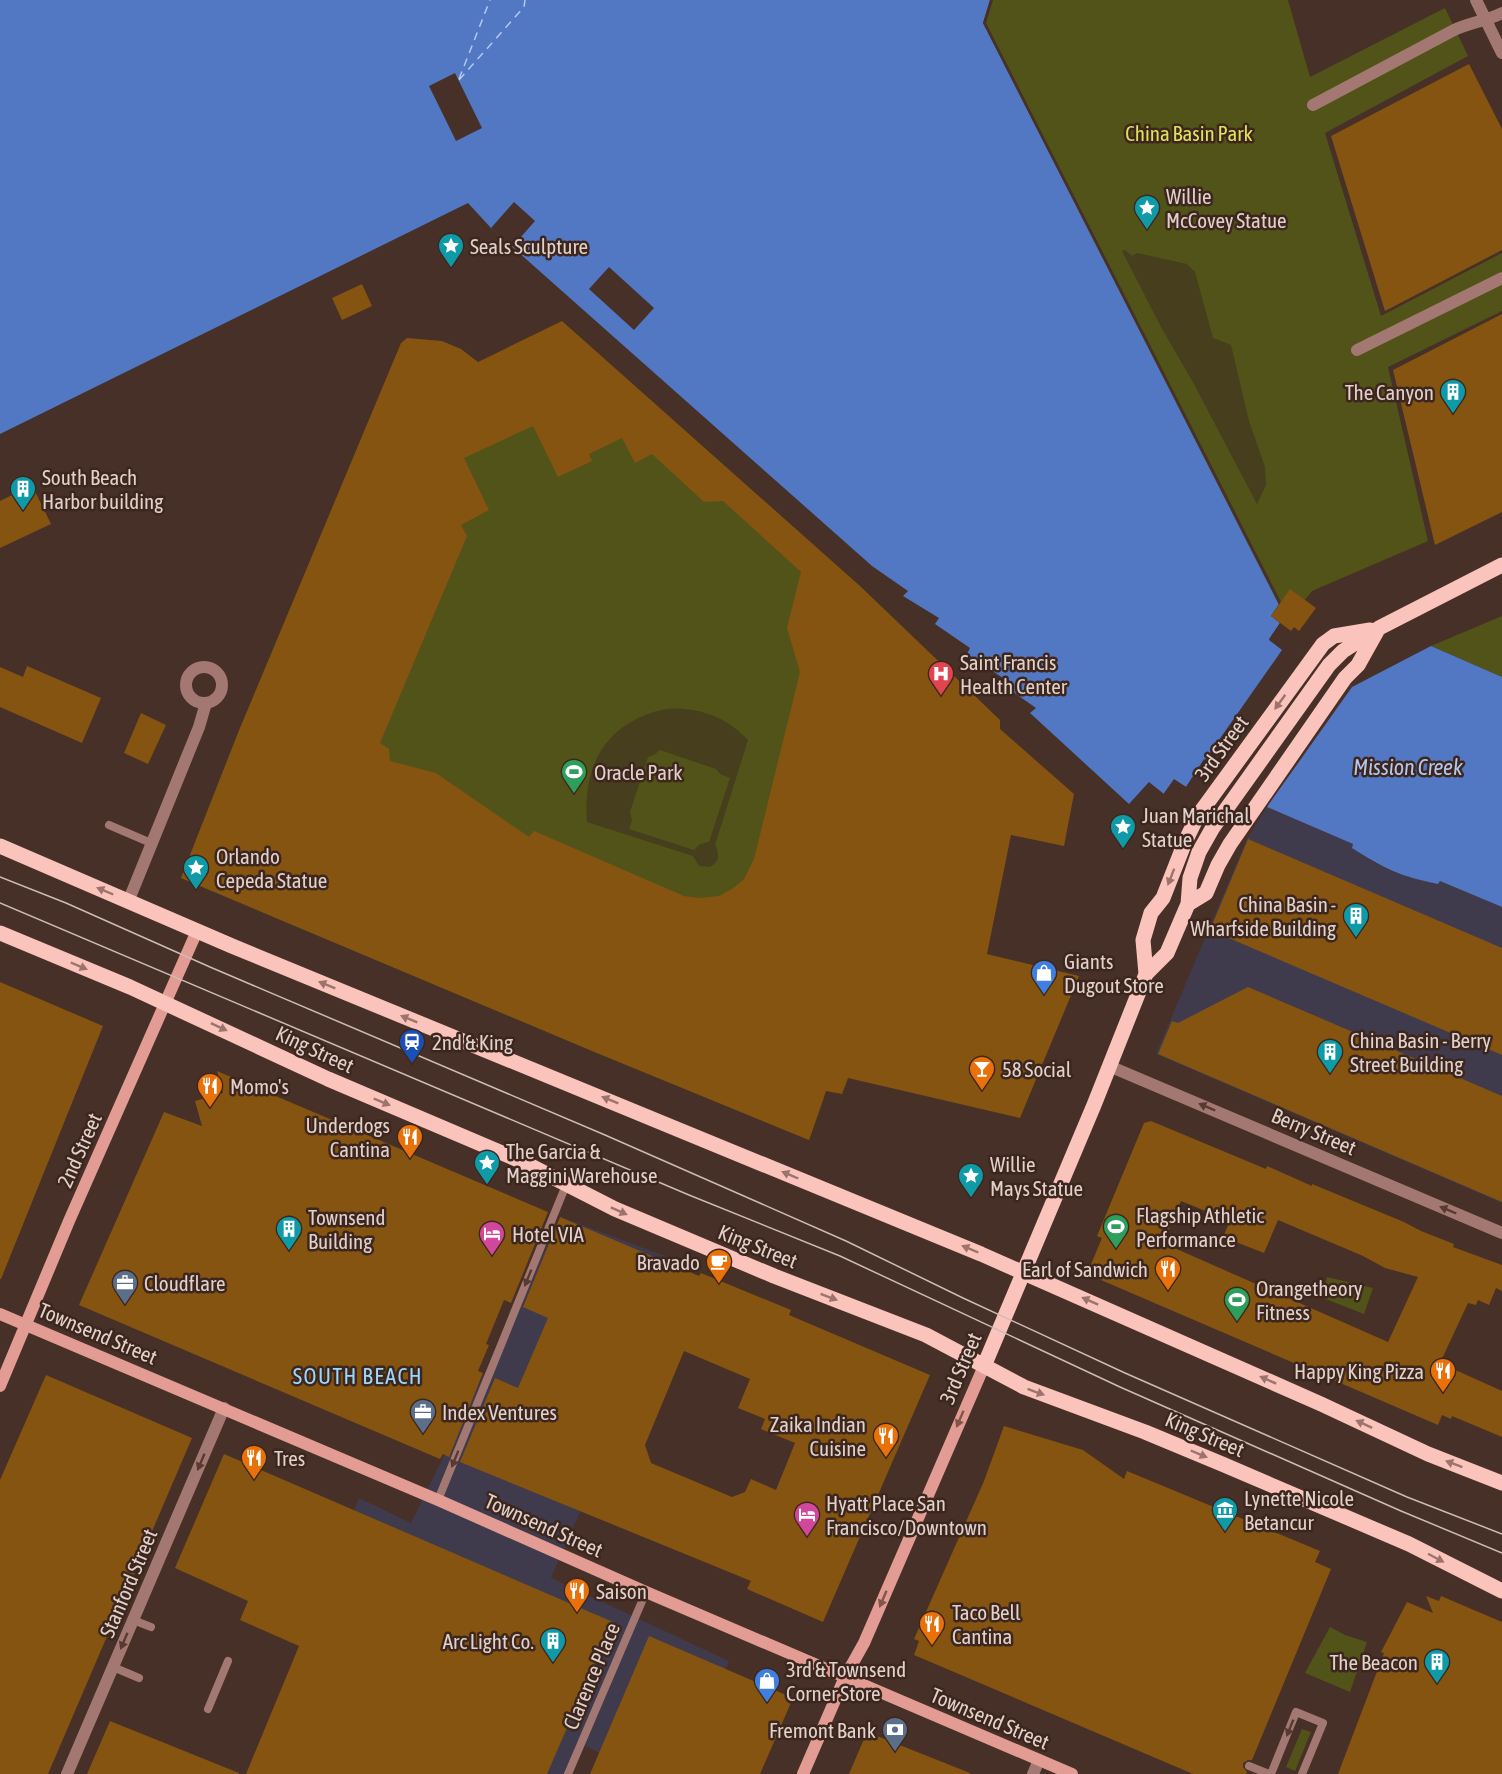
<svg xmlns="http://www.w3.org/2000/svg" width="1502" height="1774" font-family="'Asap Condensed',sans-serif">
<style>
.commercial{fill:#403b4c}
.green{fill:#525318}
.sand{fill:#463e1d;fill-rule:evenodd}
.water{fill:#5277c3}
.pier{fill:#473027}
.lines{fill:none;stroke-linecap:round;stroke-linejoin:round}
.ferry{stroke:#b3c8f1;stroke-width:1.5;stroke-dasharray:8 6;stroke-linecap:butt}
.building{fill:#845410;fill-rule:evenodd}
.lane{stroke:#a47872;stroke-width:8}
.street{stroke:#a47872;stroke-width:12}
.secondary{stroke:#e29c93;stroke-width:12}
.primary{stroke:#fac3bb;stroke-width:15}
.tram{stroke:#cdbcb6;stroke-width:1.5}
.oneway{fill:#9c746c}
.oneway2{fill:#573a32}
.oneway3{fill:#7f554c}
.labels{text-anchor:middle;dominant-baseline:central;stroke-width:5;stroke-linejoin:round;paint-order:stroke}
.park-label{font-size:21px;fill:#e0e25c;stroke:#3d261d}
.poi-label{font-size:21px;fill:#e1d1cb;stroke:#3d261d;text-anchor:start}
.street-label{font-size:21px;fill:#e1d1cb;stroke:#3d261d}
.water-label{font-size:22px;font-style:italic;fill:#b3c8f1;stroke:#3d261d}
.neighbourhood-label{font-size:22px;letter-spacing:1.5px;fill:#9ad9fc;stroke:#3d261d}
</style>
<rect width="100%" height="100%" fill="#473027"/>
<!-- commercial -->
<path class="commercial" d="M1267,807l86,37 -1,3 18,13 23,12 45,12 2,-3 62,26v296l-346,-149 91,-215z
M561,1217l128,48 -138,313 178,83 -46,113h-39l-67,-32 -12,32h-262l-46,-21 102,-255 52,25z"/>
<!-- green -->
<path class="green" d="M990,0h298l22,77 135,-69 23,48 -143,77 56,183 121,-63v58l-114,56 40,174 -116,50 -7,9 -26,5 -296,-582z
M584,378l376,321 -172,386 36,13 -15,42 -212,-87 -416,-175 59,-150 27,13 138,-274z
M1502,616v61l-71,-31z
M1327,1277l46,11 -9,26 -41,-16z
M1330,1627l15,8 22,7 -17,50 -45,-19z
M1302,1729l9,3 -16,39 -9,-4z"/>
<!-- sand -->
<path class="sand" d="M1125,250l7,6 5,-3 50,11 8,8 18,66 18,7 18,76 16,46 1,18 -9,19 -63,-120 -33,-57 -39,-76z
M666,709c32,-2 60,7 82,31l-33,105c5,9 4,17 -5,22l-11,-1 -6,-10 -106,-34c-5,-57 20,-101 79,-113zM660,750l56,19 4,5 10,4 -21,64 -9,2 -6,6 -65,-21 3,-9 -2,-8 18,-55 6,-2z"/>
<!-- water -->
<path class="water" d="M0,0h990l-7,23 296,582 1,18 -11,16 10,8 5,-7 68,47 79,-41 71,31v230l-62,-26 -2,3c-39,-8 -53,-15 -86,-36l1,-4 -86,-37 2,-3 -65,-45 -18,28 -12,-7 -10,14 -15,-12 -20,22 -99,-91 6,-5 -37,-26 4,-4 -36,-24 3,-6 -35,-24 4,-6 -36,-22 5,-5 -36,-25 -381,-338 -23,-25 -468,231z"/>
<!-- pier -->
<path class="pier" d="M990,0h3l-7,23 296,581 1,20 -10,15 6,4 3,-5h4l-1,2 67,47 -83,117 -11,-8 -2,3 -51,-36 -17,27h-4l-9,-6 -9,12h-4l12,-17 12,8 96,-137 -13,-10 11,-17 -9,-7 8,-12 -296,-581z
M455,73l27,55 -26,13 -27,-55z
M514,202l21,19 -23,26 -21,-19z
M609,267l45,41 -20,22 -45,-41z"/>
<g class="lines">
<!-- ferry -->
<path class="ferry" d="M459,79l31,-79
M459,80l65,-73 1,-7"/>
</g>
<!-- building -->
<path class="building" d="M1469,64l33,65v121l-117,61 -54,-175z
M362,284l10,22 -30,14 -10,-22z
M1502,314v198l-67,33 -42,-175z
M562,321l298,265 140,134v9l74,65 -10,52 -53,-11 -24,119 92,22 -59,142 -172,-40 -6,16 -16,-3 -17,49 -212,-87 -416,-175 59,-150 161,-385 6,-5 35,3 19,8 17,13zM533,426l25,51 34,-16 -3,-7 33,-16 13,25 17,-9 52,48 19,-1 78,71 -14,56 13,44 -46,187 -10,20 -12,10 -13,7 -20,2 -15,-2 -150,-65 -5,6 -93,-64 -46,-12 -1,-12 -9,-6 87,-207 -6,-11 28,-15 -25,-52z
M32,485l19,39 -51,24v-47z
M1290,589l26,19 -17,23 -5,-4 -3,4 -20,-15z
M27,666l74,32 -19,45 -82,-36v-40l23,10z
M141,713l25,12 -18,39 -24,-11z
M1248,839l254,109v107l-292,-125z
M0,982l103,44 -102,253h-1z
M1248,987l254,109v106l-344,-148 14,-33 6,2z
M217,1071l331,141 -37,91 -7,-3 -18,44 3,1 -11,26 5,2 -34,84 -6,-3 -3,5 -361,-154 85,-193 38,14 -7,-25 28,-8z
M1151,1121l115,48 1,-3 45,20v-2l92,38 17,9 33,13 -1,3 49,18v26l-6,-3 -7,17 -11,-5 -2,5 -8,-2 -28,60 62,28v46l-50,-21 -1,3 -9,-4 -4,10 -351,-151 15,-36 -5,-2 47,-113zM1181,1201l49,20 -7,16 41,16 14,-33 85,36 22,12 33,9 -30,65 -225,-99z
M560,1217l139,59 2,-3 90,37 -2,5 141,60 -107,247 -76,-33 4,-8 -291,-119 35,-84 23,10 30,-70 -25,-11zM684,1351l66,28 -12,29 27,11 -4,10 34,14 -19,47 -25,-11 -6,13 -13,5 -81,-34 -6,-18z
M46,1375l146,63 -144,336h-48v-294z
M1004,1426l79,24 41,29 3,-8 193,80 -5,11 16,7 -79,191h-4l-5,3v4l4,5 -1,2h-53l-279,-119 5,-14 -5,-2 70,-158z
M224,1454l389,168 -66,152h-301l53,-128 -59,-26 8,-19 -73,-33z
M1426,1596l13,5 2,-5 61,26v152h-164l46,-121 -3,-1 26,-50 26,11z
M649,1636l144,62 -33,76h-170z
M110,1721l129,52v1h-152z
M867,1732l103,41v1h-121z"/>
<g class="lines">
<!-- lane -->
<path class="lane" d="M109,825l42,18
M438,1500l128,-315
M133,1620l18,7
M113,1667l26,11
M208,1709l20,-48
M1249,1766l20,8
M568,1774l78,-182
M1271,1774l25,-62 27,11 -21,51"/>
<!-- street -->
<path class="street" d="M1476,0l26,53
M1313,105l141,-75c15,-7 32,-9 48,-17
M1357,350l145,-72
M186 685a18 18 0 1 1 36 0a18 18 0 1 1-36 0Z
M128,902l71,-175 7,-24
M1109,1066l393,167
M67,1774l157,-366
M1033,1774l6,-14"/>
<!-- secondary -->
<path class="secondary" d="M0,1314l438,186 208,92 426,182
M0,1386l69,-165 128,-290
M803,1774l42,-97 19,-34 120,-277"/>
<!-- primary -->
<path class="primary" d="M0,846l232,100 749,308 340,150 107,50 74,29
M1188,904l18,-11 12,-28 12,-21 115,-166 13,-13 19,-34
M0,933l130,54 198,92 195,83 92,47 159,67 152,59 98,52 121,45 77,32 187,80 93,47
M1146,974l-3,-34 8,-27 12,-15 22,-56 12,-25 126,-173 11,-8 36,-6
M984,1366l110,-261 52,-131 21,-21 21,-49 2,-26 9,-26 13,-23 117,-164 14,-14 36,-23 123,-63"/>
<!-- tram -->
<path class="tram" d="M0,877l66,26 144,64 395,168 241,106 117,57 162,75 282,124 95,37
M0,903l689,292 151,61 280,131 281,124 101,42"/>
</g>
<!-- one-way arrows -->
<defs><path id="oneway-solid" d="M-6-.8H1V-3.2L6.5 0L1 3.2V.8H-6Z" transform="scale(1.5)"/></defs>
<g class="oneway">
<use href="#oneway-solid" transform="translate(1280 702) rotate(126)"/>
<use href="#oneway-solid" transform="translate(1171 877) rotate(111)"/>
<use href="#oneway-solid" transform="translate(105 891) rotate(-157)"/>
<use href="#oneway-solid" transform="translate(79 966) rotate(23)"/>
<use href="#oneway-solid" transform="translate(327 985) rotate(-158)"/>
<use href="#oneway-solid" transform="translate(409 1019) rotate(-158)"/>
<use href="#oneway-solid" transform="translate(219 1027) rotate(25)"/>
<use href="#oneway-solid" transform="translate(610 1100) rotate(-158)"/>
<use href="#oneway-solid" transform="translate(382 1102) rotate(23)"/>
<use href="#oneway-solid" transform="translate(790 1175) rotate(-157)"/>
<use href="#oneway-solid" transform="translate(619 1211) rotate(24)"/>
<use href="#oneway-solid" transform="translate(970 1249) rotate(-157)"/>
<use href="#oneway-solid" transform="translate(829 1297) rotate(21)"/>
<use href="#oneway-solid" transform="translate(1090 1301) rotate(-156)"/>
<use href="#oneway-solid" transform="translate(1268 1380) rotate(-156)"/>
<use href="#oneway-solid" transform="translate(1036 1392) rotate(20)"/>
<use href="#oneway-solid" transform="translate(1364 1424) rotate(-155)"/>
<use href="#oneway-solid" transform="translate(1199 1454) rotate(23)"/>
<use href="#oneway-solid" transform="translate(1454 1464) rotate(-159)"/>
<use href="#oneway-solid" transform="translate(1436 1558) rotate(28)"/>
</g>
<g class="oneway2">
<use href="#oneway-solid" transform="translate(1207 1107) rotate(-157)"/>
<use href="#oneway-solid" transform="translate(1448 1210) rotate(-157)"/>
<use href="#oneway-solid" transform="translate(528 1278) rotate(112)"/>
<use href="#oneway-solid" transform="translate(455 1459) rotate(112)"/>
<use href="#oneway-solid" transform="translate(201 1462) rotate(113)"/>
<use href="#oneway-solid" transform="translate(124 1641) rotate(113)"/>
<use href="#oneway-solid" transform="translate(1290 1728) rotate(112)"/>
</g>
<g class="oneway3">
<use href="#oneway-solid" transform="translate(960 1419) rotate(113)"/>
<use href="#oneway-solid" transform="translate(883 1599) rotate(113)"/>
</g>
<!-- icons -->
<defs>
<symbol id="sight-pin" viewBox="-11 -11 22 30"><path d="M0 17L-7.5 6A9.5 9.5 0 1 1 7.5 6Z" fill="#0f9aa8" stroke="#3d261d"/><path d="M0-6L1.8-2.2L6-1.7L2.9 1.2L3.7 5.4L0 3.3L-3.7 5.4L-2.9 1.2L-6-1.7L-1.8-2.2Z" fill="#fff"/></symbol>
<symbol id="building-pin" viewBox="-11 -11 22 30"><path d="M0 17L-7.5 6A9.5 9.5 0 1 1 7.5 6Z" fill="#0f9aa8" stroke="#3d261d"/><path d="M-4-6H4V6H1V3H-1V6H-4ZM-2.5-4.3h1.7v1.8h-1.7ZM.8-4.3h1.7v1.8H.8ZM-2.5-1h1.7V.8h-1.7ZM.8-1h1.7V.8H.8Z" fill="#fff"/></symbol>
<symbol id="hospital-pin" viewBox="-11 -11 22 30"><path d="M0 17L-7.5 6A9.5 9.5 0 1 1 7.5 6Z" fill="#e0444e" stroke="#3d261d"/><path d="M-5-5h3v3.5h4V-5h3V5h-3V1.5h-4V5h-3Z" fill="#fff"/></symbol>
<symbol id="stadium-pin" viewBox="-11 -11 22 30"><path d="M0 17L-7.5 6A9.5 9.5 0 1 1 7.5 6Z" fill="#2e9e5b" stroke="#3d261d"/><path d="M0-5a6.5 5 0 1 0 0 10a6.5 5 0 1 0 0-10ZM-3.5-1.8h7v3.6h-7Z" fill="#fff"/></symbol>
<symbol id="shop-pin" viewBox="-11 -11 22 30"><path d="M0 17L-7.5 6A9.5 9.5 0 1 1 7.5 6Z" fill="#3f7fe0" stroke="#3d261d"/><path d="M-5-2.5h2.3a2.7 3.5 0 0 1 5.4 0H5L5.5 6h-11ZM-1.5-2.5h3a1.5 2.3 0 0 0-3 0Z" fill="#fff"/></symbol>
<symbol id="station-pin" viewBox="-11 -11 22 30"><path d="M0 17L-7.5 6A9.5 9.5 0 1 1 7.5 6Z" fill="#1a4fb4" stroke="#3d261d"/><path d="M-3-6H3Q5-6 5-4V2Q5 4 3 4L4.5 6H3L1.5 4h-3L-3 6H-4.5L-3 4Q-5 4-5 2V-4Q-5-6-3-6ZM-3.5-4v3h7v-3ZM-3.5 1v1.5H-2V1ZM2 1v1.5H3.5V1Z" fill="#fff"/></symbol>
<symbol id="bar-pin" viewBox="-11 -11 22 30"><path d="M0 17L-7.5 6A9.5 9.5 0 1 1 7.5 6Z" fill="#e8710a" stroke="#3d261d"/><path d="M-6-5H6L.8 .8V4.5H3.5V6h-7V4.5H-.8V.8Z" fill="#fff"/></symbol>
<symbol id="restaurant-pin" viewBox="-11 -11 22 30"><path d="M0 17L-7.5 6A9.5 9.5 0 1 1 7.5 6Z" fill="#e8710a" stroke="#3d261d"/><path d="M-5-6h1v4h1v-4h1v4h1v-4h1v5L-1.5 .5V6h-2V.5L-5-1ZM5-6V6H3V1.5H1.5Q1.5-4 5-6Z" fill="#fff"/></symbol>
<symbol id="hotel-pin" viewBox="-11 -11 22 30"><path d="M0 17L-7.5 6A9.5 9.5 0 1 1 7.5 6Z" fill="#d1479c" stroke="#3d261d"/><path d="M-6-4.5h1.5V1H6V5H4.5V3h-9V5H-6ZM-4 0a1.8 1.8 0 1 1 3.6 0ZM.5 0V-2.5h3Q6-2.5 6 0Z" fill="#fff"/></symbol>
<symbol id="cafe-pin" viewBox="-11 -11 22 30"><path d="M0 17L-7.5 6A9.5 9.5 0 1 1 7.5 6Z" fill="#e8710a" stroke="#3d261d"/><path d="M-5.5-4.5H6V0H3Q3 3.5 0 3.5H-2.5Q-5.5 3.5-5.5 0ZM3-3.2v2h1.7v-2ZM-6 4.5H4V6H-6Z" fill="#fff"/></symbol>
<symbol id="office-pin" viewBox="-11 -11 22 30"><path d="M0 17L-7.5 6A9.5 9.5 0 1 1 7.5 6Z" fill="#5c6f8a" stroke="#3d261d"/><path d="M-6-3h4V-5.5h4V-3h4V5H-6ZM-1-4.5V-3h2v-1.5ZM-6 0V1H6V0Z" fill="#fff"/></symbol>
<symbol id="museum-pin" viewBox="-11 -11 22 30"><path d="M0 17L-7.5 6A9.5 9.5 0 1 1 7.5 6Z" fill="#0f9aa8" stroke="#3d261d"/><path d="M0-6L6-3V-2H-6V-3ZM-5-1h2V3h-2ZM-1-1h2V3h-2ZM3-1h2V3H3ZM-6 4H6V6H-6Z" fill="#fff"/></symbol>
<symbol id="bank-pin" viewBox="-11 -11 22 30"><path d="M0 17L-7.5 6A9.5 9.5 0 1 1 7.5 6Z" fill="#5c6f8a" stroke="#3d261d"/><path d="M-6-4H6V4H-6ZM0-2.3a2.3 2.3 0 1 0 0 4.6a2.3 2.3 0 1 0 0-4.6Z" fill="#fff"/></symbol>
</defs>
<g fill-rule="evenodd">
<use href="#sight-pin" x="1132" y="193" width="30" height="40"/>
<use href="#sight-pin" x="436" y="231" width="30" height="40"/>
<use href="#building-pin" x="1438" y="377" width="30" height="40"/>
<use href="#building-pin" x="8" y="474" width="30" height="40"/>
<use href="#hospital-pin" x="926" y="659" width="30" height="40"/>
<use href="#stadium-pin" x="559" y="757" width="30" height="40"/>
<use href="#sight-pin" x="1108" y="812" width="30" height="40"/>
<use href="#sight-pin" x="181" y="853" width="30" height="40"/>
<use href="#building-pin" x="1341" y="901" width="30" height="40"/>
<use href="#shop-pin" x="1029" y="958" width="30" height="40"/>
<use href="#station-pin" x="397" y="1027" width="30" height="40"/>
<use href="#building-pin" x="1315" y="1037" width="30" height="40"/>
<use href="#bar-pin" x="967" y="1054" width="30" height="40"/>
<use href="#restaurant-pin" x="195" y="1071" width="30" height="40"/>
<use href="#restaurant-pin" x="395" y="1122" width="30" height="40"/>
<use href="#sight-pin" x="472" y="1148" width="30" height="40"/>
<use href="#sight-pin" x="956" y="1161" width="30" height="40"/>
<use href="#stadium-pin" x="1101" y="1212" width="30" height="40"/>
<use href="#building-pin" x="274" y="1214" width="30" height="40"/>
<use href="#hotel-pin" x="477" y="1219" width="30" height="40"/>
<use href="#cafe-pin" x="704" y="1247" width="30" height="40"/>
<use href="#restaurant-pin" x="1153" y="1254" width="30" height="40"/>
<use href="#office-pin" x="110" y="1268" width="30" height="40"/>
<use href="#stadium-pin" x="1222" y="1285" width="30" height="40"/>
<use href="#restaurant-pin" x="1428" y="1356" width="30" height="40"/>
<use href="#office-pin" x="408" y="1397" width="30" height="40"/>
<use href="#restaurant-pin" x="871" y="1421" width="30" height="40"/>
<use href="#restaurant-pin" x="239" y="1443" width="30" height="40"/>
<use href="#museum-pin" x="1210" y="1495" width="30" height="40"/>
<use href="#hotel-pin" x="792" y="1500" width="30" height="40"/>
<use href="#restaurant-pin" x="562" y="1576" width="30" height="40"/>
<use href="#restaurant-pin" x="917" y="1609" width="30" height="40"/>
<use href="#building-pin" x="538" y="1626" width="30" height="40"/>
<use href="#building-pin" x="1422" y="1647" width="30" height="40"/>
<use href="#shop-pin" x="752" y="1666" width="30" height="40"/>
<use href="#bank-pin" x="880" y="1715" width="30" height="40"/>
</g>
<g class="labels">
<!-- park labels -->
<g class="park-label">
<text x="1189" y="133">China Basin Park</text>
</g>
<!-- poi labels -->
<g class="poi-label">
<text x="1166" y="196">Willie<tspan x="1166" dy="24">McCovey Statue</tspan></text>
<text x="470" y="246">Seals Sculpture</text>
<text x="1434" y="392" text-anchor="end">The Canyon</text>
<text x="42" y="477">South Beach<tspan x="42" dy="24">Harbor building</tspan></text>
<text x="960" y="662">Saint Francis<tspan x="960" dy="24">Health Center</tspan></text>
<text x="594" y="772">Oracle Park</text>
<text x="1142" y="815">Juan Marichal<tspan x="1142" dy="24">Statue</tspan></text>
<text x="216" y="856">Orlando<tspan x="216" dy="24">Cepeda Statue</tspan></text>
<text x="1336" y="904" text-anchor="end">China Basin -<tspan x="1336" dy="24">Wharfside Building</tspan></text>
<text x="1064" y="961">Giants<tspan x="1064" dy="24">Dugout Store</tspan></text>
<text x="1350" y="1040">China Basin - Berry<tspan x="1350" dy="24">Street Building</tspan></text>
<text x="432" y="1042">2nd &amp; King</text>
<text x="1002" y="1069">58 Social</text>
<text x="230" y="1086">Momo's</text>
<text x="390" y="1125" text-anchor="end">Underdogs<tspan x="390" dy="24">Cantina</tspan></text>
<text x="506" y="1151">The Garcia &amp;<tspan x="506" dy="24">Maggini Warehouse</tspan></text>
<text x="990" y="1164">Willie<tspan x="990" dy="24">Mays Statue</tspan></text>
<text x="1136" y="1215">Flagship Athletic<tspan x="1136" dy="24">Performance</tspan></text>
<text x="308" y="1217">Townsend<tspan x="308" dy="24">Building</tspan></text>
<text x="512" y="1234">Hotel VIA</text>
<text x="700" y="1262" text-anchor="end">Bravado</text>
<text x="1148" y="1269" text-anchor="end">Earl of Sandwich</text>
<text x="144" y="1283">Cloudflare</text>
<text x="1256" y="1288">Orangetheory<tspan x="1256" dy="24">Fitness</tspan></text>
<text x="1424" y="1371" text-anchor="end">Happy King Pizza</text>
<text x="442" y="1412">Index Ventures</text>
<text x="866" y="1424" text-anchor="end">Zaika Indian<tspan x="866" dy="24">Cuisine</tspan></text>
<text x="274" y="1458">Tres</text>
<text x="1244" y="1498">Lynette Nicole<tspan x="1244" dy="24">Betancur</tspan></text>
<text x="826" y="1503">Hyatt Place San<tspan x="826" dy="24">Francisco/Downtown</tspan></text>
<text x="596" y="1591">Saison</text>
<text x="952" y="1612">Taco Bell<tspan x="952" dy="24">Cantina</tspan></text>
<text x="534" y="1641" text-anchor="end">Arc Light Co.</text>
<text x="1418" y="1662" text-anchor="end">The Beacon</text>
<text x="786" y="1669">3rd &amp; Townsend<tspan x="786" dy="24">Corner Store</tspan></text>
<text x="876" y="1730" text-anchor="end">Fremont Bank</text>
</g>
<!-- street labels -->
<g class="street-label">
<text transform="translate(1221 748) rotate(-54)">3rd Street</text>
<text transform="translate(315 1049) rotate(25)">King Street</text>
<text transform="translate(1314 1131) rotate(23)">Berry Street</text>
<text transform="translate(79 1150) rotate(-66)">2nd Street</text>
<text transform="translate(758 1246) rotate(22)">King Street</text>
<text transform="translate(98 1333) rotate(23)">Townsend Street</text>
<text transform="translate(960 1368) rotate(-67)">3rd Street</text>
<text transform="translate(1205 1434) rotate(23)">King Street</text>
<text transform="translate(544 1525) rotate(24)">Townsend Street</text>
<text transform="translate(128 1583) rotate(-67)">Stanford Street</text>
<text transform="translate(591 1676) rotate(-67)">Clarence Place</text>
<text transform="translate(990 1718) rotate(23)">Townsend Street</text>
</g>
<!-- water labels -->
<g class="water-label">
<text x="1408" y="767">Mission Creek</text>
</g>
<!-- neighbourhood labels -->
<g class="neighbourhood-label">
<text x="358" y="1376">SOUTH BEACH</text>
</g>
</g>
</svg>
